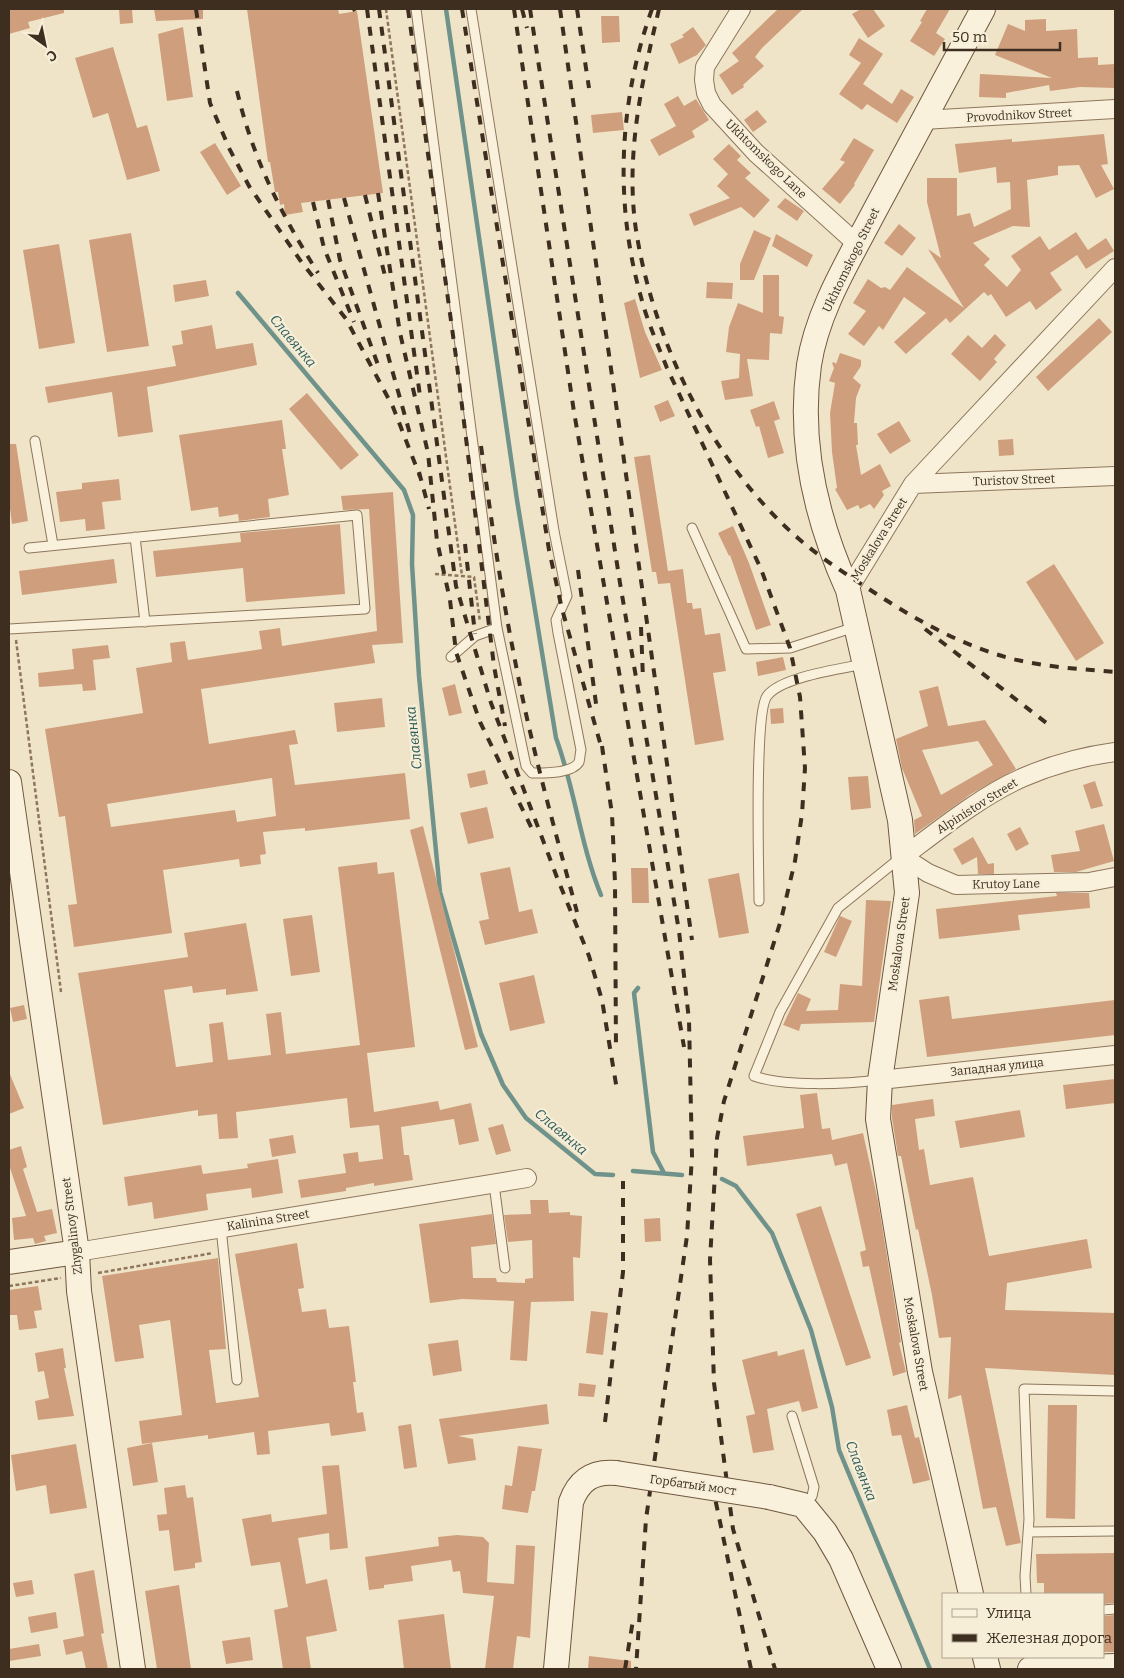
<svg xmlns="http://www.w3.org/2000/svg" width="1124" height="1678" font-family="Bitter,serif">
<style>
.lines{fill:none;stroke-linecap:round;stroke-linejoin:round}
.stream{stroke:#6f938a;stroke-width:4.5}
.building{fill:#cf9f7d;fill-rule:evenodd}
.lane-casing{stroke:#8d765c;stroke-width:11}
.street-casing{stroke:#8d765c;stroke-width:20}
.secondary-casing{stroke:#6f573f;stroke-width:26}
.path{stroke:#8d765c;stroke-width:2.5;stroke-dasharray:4 2.5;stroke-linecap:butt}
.lane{stroke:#faf1dc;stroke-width:9}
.street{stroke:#faf1dc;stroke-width:18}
.secondary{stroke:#faf1dc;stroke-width:24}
.rail{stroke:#3d2e20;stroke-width:4;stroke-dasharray:9 9;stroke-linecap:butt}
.secondary-bridge-casing{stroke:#6f573f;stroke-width:26;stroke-linecap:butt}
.secondary-bridge{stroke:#faf1dc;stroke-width:24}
.labels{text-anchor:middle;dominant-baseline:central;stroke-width:4.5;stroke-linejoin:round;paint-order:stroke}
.street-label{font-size:12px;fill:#3d2e20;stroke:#f7eed8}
.water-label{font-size:14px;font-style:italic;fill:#2f5d5a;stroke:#f7eed8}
</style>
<rect width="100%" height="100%" fill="#f0e4c8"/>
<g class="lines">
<!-- stream -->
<path class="stream" d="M446,9l71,491 39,238c19,51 24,106 45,157
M238,293l166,197 9,25 -1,49 7,112 21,216 41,142 22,51 23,33 69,56 18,1
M638,988l-4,5 19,159 11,21
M633,1171l49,4
M722,1179l14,7 36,47 39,97 21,77 7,43 91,219"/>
</g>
<!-- building -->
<path class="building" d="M9,9h55v4l-36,9 2,6 -21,6z
M119,9h13l1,14 -13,1z
M154,9h49v10l-47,2z
M247,9h91l1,5 18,-3 26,182 -82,10 2,9 -18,3 -1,-11 -4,1 -2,-13h-3l-5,-30h-2z
M778,9h25l-41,39 -7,9 9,9 -21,19 1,2 -12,8 -13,-20 20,-14 -7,-8z
M861,9h12l12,17 -17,12 -16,-24z
M927,9h23l-14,24 9,6 -11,17 -24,-15 12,-19 -2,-1z
M601,16h18l1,26 -18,1z
M1046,19v12l31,-2 1,29 20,-1v8l17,-1v24l-35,-1 -30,4 -1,-6 -43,8v5l-27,-1 1,-23 72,4 -57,-23 13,-31 17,7v-11z
M183,27l10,70 -26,4 -9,-67z
M693,27l13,18 -9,10 -18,9 -9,-20 14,-7 -2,-2z
M859,38l24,16 -20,30 29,20 9,-15 13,8 -17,26 -30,-19 -5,6 -23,-16 22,-31 -12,-8z
M113,47l24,81 10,-3 13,46 -33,9 -19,-67 -15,5 -18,-60z
M678,96l6,10 12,-7 13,21 -17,11 3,6 -36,19 -9,-16 26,-14 -12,-22z
M757,110l10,12 -14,10 -9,-12z
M622,112l2,18 -31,3 -2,-18z
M1104,134l4,30 -7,1 13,24 -18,9 -17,-33 -21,1v9l-31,5 3,47 -17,-1 -40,17 17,16 -6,6 23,22 14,-17 -10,-14 29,-20 9,14 27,-18 12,18 18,-12 8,13 -28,18 -9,-14 -27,18 12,17 -26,20 -6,-9 -24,16 -15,-23 -3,2 -4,-4 -34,31 -4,-5 -40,36 -12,-12 32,-29 -22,-16 -21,33 -4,-4 -15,20 -16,-12 18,-23 -13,-8 15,-24 13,9 4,-1 5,3 17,-23 57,41 -36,-59 13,9 -14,-56v-24h30v38l13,-3 4,14 37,-18 -1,-27 -13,1 -1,-16 -37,6 -4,-29 57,-5v3z
M854,138l20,12 -20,34 1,1 -15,19 -18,-15 23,-27 -5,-2z
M215,143l26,43 -14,9 -27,-43z
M729,144l12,12 -4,4 14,13 -6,5 25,22 -16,18 -13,-11 -47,19 -5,-12 41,-16 -13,-12 11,-12 -15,-15z
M785,198l19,13 -7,10 -20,-14z
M899,224l17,14 -14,18 -18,-13z
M754,230l17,8 -17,42h-14v-16z
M131,233l18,113 -42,6 -18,-112z
M776,234l37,21 -6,12 -35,-21z
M59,244l16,99 -36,6 -16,-99z
M763,275h16v41l5,1 -2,17 -12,-1 -1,27 -22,-1 6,37 -28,4 -4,-19 18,-3 1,-24 -14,-2 3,-25 9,-24 25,10z
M206,280l3,16 -34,6 -2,-17z
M707,282l26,1 -1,16 -26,-1z
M635,299l10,33 17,38 -22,8 -16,-75z
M1099,318l13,14 -64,59 -12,-14z
M212,325l4,24 37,-6 4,22 -110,22 6,45 -35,5 -6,-45 -64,11 -3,-16 131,-21 -4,-20 11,-2 -2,-13z
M995,334l11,11 -12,14 3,3 -17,19 -29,-27 17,-19 14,13z
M840,353l21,7v6l-8,12 8,7 -5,13 -2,25h3l1,22h-2l5,30 19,-11 11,22 -9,5 2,4 -10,14 -4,-5 -10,5 -2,-4 -11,5 -12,-21 2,-1 -5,-36 -2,-39 5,-30 -6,-2 5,-13 -2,-5 2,-1 2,2z
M307,393l52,62 -18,15 -52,-61z
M668,400l7,16 -15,6 -6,-16z
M774,401l6,18 -6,2 10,32 -16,5 -9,-32 -3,1 -6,-17z
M282,420l4,29h-4l7,46 -21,4 2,18 -31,4 -1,-7 -19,3 -1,-10 -27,4 -12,-76z
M899,421l12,20 -21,13 -13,-20z
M1013,439l1,16 -15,1 -1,-16z
M9,444h7l12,77 -16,3 -3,-23z
M650,455l18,116 15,-2 4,34h5l1,6 8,-1 4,27 15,-2 6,38 -13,2 11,67 -29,5 -25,-162 -12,1 -2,-12h-4l-18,-115z
M119,479l2,21 -19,2 3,27 -19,2 -1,-12 -25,3 -4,-30 26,-3v-6z
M393,492l10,151 -31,2 3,18 -174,26 8,55 86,-14 3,14 -9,1 6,40 110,-12 5,46 -105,12v-3l-42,4 3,22 -6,1 1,9 -21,3 -1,-8 -76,11 9,63 -98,14 -6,-42 9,-1 -12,-88 -6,1 -14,-88 98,-16 -7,-45 36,-6 -2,-19 15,-2 3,19 74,-11 -3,-18 21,-3 2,18 95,-15 -8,-122 -26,1 -2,-14zM272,778l4,38 -39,6 -2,-12 -124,17 -4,-23z
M340,524l5,70 -99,8 -3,-34 -87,9 -3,-26 88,-9 -1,-9z
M733,526l16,37 22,62 -15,5 -26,-75 -1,1 -11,-23z
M114,559l3,24 -95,12 -3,-24z
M1054,564l50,79 -28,18 -50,-79z
M108,645l2,13 -17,2 3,30 -13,1 -1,-7 -43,3 -1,-14 36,-4 -2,-20z
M783,657l3,13 -28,6 -2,-14z
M455,684l7,29 -13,3 -7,-28z
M938,686l10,40 37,-6 31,49 -45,25 -56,40 -1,-14 8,-4 -20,-48 -6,-29 32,-13 -9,-35zM978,741l15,24 -52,30 -19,-45z
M382,698l3,29 -48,5 -3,-29z
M783,708l1,15 -13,1 -1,-15z
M485,770l3,14 -18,4 -3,-14z
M868,776l3,32 -20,2 -3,-33z
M1095,781l8,25 -12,3 -8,-24z
M487,807l7,31 -26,6 -8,-31z
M1104,824l10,37 -38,11h-22l-3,-17 29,-4 -5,-20z
M423,826l55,221 -13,3 -55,-220z
M1020,827l9,17 -13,7 -9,-17z
M973,837l15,27 6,-1v11h-16l-1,-17 -15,8 -9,-16z
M377,862l1,12 16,-2 21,175 -48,6 7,59 64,-11 2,9 31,-7 8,38 -20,4 -5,-26 -53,8 3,28h5l4,25 -39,6v-3l-28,5v3l-45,7 -3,-18 48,-7 -3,-19 15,-2 1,10 24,-3 -4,-34 -29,3 -3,-30 -111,14 2,26 -19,1 -2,-25 -19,2v-6l-95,15 -25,-152 110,-16 -4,-24 62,-10 12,68 -32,4v-6l-33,4 -1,-7 -28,4 12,77 37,-5 -4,-38 14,-2 5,38 43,-5 -5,-41 15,-2 5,42 74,-9 -22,-178z
M510,867l9,45 13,-3 6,24 -53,12 -6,-24 10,-2 -9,-46z
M631,868h17l1,35h-17z
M739,873l10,60 -30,5 -11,-59z
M1056,893h33l1,15 -72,7 2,15 -81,9 -3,-30 121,-13z
M866,900l25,1 -17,121 -73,2 -2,7 -16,-6 15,-32 13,6 -5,12 32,-1 2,-26 22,2z
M312,915l8,57 -29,4 -8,-57z
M840,916l12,5 -16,36 -12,-5z
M534,975l11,48 -35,8 -11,-48z
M949,996l3,23 163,-19v35l-188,22 -8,-57z
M24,1005l3,14 -14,3 -3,-14z
M9,1072l15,36 -15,6z
M1115,1079v24l-49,6 -3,-24z
M817,1093l5,36 8,-1 2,12 31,-7 15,68 23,141 -2,1 7,29 -13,4 -24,-110 -6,1 -3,-15 6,-2 -19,-87 -12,3 -3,-12 -85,12 -4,-30 61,-8 -4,-33z
M933,1099l2,17 -20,3 4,31 5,-1 6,36 43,-8 16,79 98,-17 5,29 -85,15 -2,27 110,3v62l-130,-7 36,175 -15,3 -10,-39 -13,2 -22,-114 -13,4 3,-62 -12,1 -7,-43 -14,-66 -2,1 -15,-74h-3l-6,-38v-13z
M1020,1110l5,27 -65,11 -5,-27z
M503,1124l8,27 -15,4 -8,-27z
M293,1135l3,18 -24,4 -3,-18z
M21,1146l6,21 -4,2 14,43 15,-3 5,24 -13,3 2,5 -11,3 -2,-6 -19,2 -2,-22 14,-2 -17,-51v-15z
M278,1159l5,34 -31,5 -1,-10 -45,6 2,16 -54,9 -2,-17 -24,4 -4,-29 77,-12 2,9 45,-6 -1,-4z
M530,1200h18l1,13 21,-1v3l12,1 -2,42 -7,-1 1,44 -43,1 -4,59 -17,-1 4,-59 -52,-2 -32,4 -11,-79 73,-10 4,30 -25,3 2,31h23l1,4 28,1v-4l8,-1 -1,-38 -24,2 -4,-27 27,-1z
M821,1206l50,152 -25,8 -50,-152z
M660,1218l1,23 -16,1 -1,-23z
M297,1243l7,45 -6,1 4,23 24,-3 3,19 20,-2 7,56h-3l4,31 6,-1 3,19 -35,5 -2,-13 -61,8 2,23 -13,1 -3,-23 -46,7v-4l-66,9 -3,-23 43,-6 -12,-95 -31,5 5,33 -29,4 -13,-86 116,-18 8,91 -17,1 7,53 43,-6 -24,-143z
M38,1286l4,24 -8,1 3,17 -18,2 -2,-15h-8v-25z
M591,1311l17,2 -5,42 -17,-2z
M458,1340l4,31 -29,5 -5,-32z
M63,1348l3,20h-2l10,48 -36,4 -3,-19 14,-3 -5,-27 -6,1 -3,-19z
M804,1349l14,59 -16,4 -3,-11 -32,8 7,41 -21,3 -7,-37 9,-2 -13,-54 35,-9 1,5z
M579,1383l17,2 -2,12 -16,-1z
M547,1404l2,20 -91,12 15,3 3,21 -28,4 -9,-45z
M907,1405l8,33 4,-1 11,43 -17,4 -12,-49 -9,1 -5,-26z
M1048,1405h29l-2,114 -29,-1z
M411,1424l6,43 -13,2 -6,-43z
M152,1443l6,39 -25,4 -6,-38z
M76,1444l11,64 -37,6 -4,-29 -30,6 -5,-36z
M518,1446l24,3 -7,42h-3l-4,22 -26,-4 3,-24 7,1z
M339,1465l9,83 -18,2 -1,-17 -31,5 8,46 21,-5 10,52 -31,6 5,32h-28l-9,-59 14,-3 -8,-45 -29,4 -9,-47 29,-5 1,8 55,-8 -5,-48z
M185,1485l2,13 6,-1 9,65 -7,1v5l-21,3 -5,-41 -10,1 -2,-16 10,-1 -3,-26z
M457,1535l26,2 6,6 -2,39 27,2 2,-39 19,1 -5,92 -13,-2 -4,33h-28l9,-73 -31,-3 -3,-22 -7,1 -2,-12 -40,6 2,15 -29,4v3l-15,2 -4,-33 74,-11 -1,-9z
M1115,1553v50l-12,1v-10h-59v-11h-7l-1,-29z
M94,1570l10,63 -3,1 7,35h-22l-4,-18 -16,4 -3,-15 21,-4 -10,-62z
M32,1580l2,14 -18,3 -3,-14z
M179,1585l12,84h-34l-12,-78z
M56,1612l2,16 -27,5 -3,-16z
M444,1614l7,55h-47l-6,-49z
M1115,1615v37h-12v-36z
M250,1637l3,23 -27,4 -4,-23z
M39,1644l2,12 -32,5v-12z
M589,1656l42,5v8h-43z"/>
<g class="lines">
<defs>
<path id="lane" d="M416,9l81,619 29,138 6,7c12,0 40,1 47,-11 1,-3 1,-9 2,-12l-23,-117 -2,-13 11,-24 -13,-65 -83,-522
M35,441l18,104
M692,528l54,121 44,-1 65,-21
M135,537l10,85
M9,629l356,-20 -8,-94 -328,33
M451,657l24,-21 22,-8
M759,901c0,-31 -5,-188 8,-205 14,-19 73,-27 97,-32
M879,1080c-32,4 -95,7 -125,-4l26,-64 58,-104 62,-50
M494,1184l11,84
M221,1228l16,152
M792,1416l22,71 -2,9 -9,9
M1028,1532l87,-1
M1026,1594l-1,-18 4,-57 -5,-130 91,2
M1103,1610l12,-1"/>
<path id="street" d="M741,9l-36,58 -1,13 2,13 6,12 44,48 101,91
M923,120l192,-11
M913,484l202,-8
M848,590l65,-106 202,-216
M1115,752c-30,4 -63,13 -91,25 -42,18 -85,53 -121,80l25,16 28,12 133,-3 26,-5
M880,1080l235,-25
M77,1252l450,-74"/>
<path id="secondary" d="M9,782l68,470 2,39 54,378
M9,1262l68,-10
M769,1497l34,8 22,27 16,27 48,110
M971,1594l-51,-222 -42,-253 2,-39 27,-187 -7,-73 -52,-230c-32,-71 -50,-147 -39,-225 8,-54 40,-105 65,-153 36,-68 73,-135 109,-203
M985,1657l3,12
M556,1669l15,-167c8,-22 22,-31 45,-29
M1030,1669l85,-3"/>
</defs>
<!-- lane casing -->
<use href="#lane" class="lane-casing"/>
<!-- street casing -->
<use href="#street" class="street-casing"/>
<!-- secondary casing -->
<use href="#secondary" class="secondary-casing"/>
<!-- path -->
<path class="path" d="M386,9l76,567
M435,574l39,3 6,45
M16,640l45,352
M98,1273l115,-20
M9,1286l52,-8"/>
<!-- lane -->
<use href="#lane" class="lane"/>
<!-- street -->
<use href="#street" class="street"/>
<!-- secondary -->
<use href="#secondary" class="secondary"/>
<!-- rail -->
<path class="rail" d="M196,9l14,94 19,45 20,38 51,74 46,59 47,88 28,72
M354,9l1,2
M367,9l53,387
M379,9l77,577 35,117 67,177 31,76 13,44 15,90
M408,9l48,348 38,309 11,60
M462,9l87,541 13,59 41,144
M514,9l60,403 110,635
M522,9l5,19
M530,9l90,574 59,348 10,89 3,136 -5,80 -41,283 -10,150
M560,9l132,931
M577,9l12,79
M652,9c-33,92 -38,193 -11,288 6,24 17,48 26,71l94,201 29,79 10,49 5,71 -3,46 -7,47 -14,59 -57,181 -7,37 -7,122 4,123 19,146 42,140
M659,9c-17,72 -34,146 -23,221 17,111 77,235 163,309 23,20 50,37 76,54 41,27 86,52 134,65 34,9 71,11 106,14
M237,91c16,68 44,123 81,182
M378,193l22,140 28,120 9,88 13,59 6,52 24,70 55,113
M365,195l21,85
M344,198l66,236
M328,200l12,60 38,105
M313,202l11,46 30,74
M481,446c10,70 19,140 33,209 16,87 40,172 63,257
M419,472l10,37
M465,544l10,90
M578,570l19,141
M641,627l2,52
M925,629l124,96
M602,746l10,68 3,69 1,167
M605,1422l18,-150v-91
M712,1484l39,185
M625,1669l8,-49"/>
<defs>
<path id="secondary-bridge" d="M616,1473l153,24"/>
</defs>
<!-- secondary-bridge casing -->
<use href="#secondary-bridge" class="secondary-bridge-casing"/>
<!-- secondary-bridge -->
<use href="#secondary-bridge" class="secondary-bridge"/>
</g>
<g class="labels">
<!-- street labels -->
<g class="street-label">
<text transform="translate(1019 115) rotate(-3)">Provodnikov Street</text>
<text transform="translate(766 159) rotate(44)">Ukhtomskogo Lane</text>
<text transform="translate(851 260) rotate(-64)">Ukhtomskogo Street</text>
<text transform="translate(1014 480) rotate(-2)">Turistov Street</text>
<text transform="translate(879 539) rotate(-58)">Moskalova Street</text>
<text transform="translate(977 806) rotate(-32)">Alpinistov Street</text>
<text transform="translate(1006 884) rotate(-1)">Krutoy Lane</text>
<text transform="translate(899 944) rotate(-82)">Moskalova Street</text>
<text transform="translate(997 1067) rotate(-6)">Западная улица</text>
<text transform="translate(268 1220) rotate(-9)">Kalinina Street</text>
<text transform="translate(72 1226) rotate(-97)">Zhygalinoy Street</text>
<text transform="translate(916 1344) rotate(80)">Moskalova Street</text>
<text transform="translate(693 1485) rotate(8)">Горбатый мост</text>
</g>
<!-- water labels -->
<g class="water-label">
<text transform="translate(293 341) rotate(50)">Славянка</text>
<text transform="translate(414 738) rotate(-96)">Славянка</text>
<text transform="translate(561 1132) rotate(40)">Славянка</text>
<text transform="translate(861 1471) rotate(69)">Славянка</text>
</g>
</g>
<!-- border -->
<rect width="1124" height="1678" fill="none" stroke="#3d2e20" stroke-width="20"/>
<!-- legend -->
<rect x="942" y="1593" width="162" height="65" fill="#f7eed8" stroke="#ada18e"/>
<rect x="952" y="1609" width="25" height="8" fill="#faf1dc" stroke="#ada18e"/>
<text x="986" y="1618" font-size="15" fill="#3d2e20">Улица</text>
<rect x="952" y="1634" width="25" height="8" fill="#3d2e20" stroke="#ada18e"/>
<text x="986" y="1643" font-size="15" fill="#3d2e20">Железная дорога</text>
<!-- north arrow -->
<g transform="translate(45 45) rotate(147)" stroke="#f7eed8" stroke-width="4" paint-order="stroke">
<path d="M0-4L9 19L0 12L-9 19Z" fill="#3d2e20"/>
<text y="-8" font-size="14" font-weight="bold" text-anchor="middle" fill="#3d2e20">С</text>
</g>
<!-- scale -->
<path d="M944 42v8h116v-8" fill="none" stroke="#3d2e20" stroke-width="2.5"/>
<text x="952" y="42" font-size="15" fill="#3d2e20" stroke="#f7eed8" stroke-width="4" paint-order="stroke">50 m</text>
</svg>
